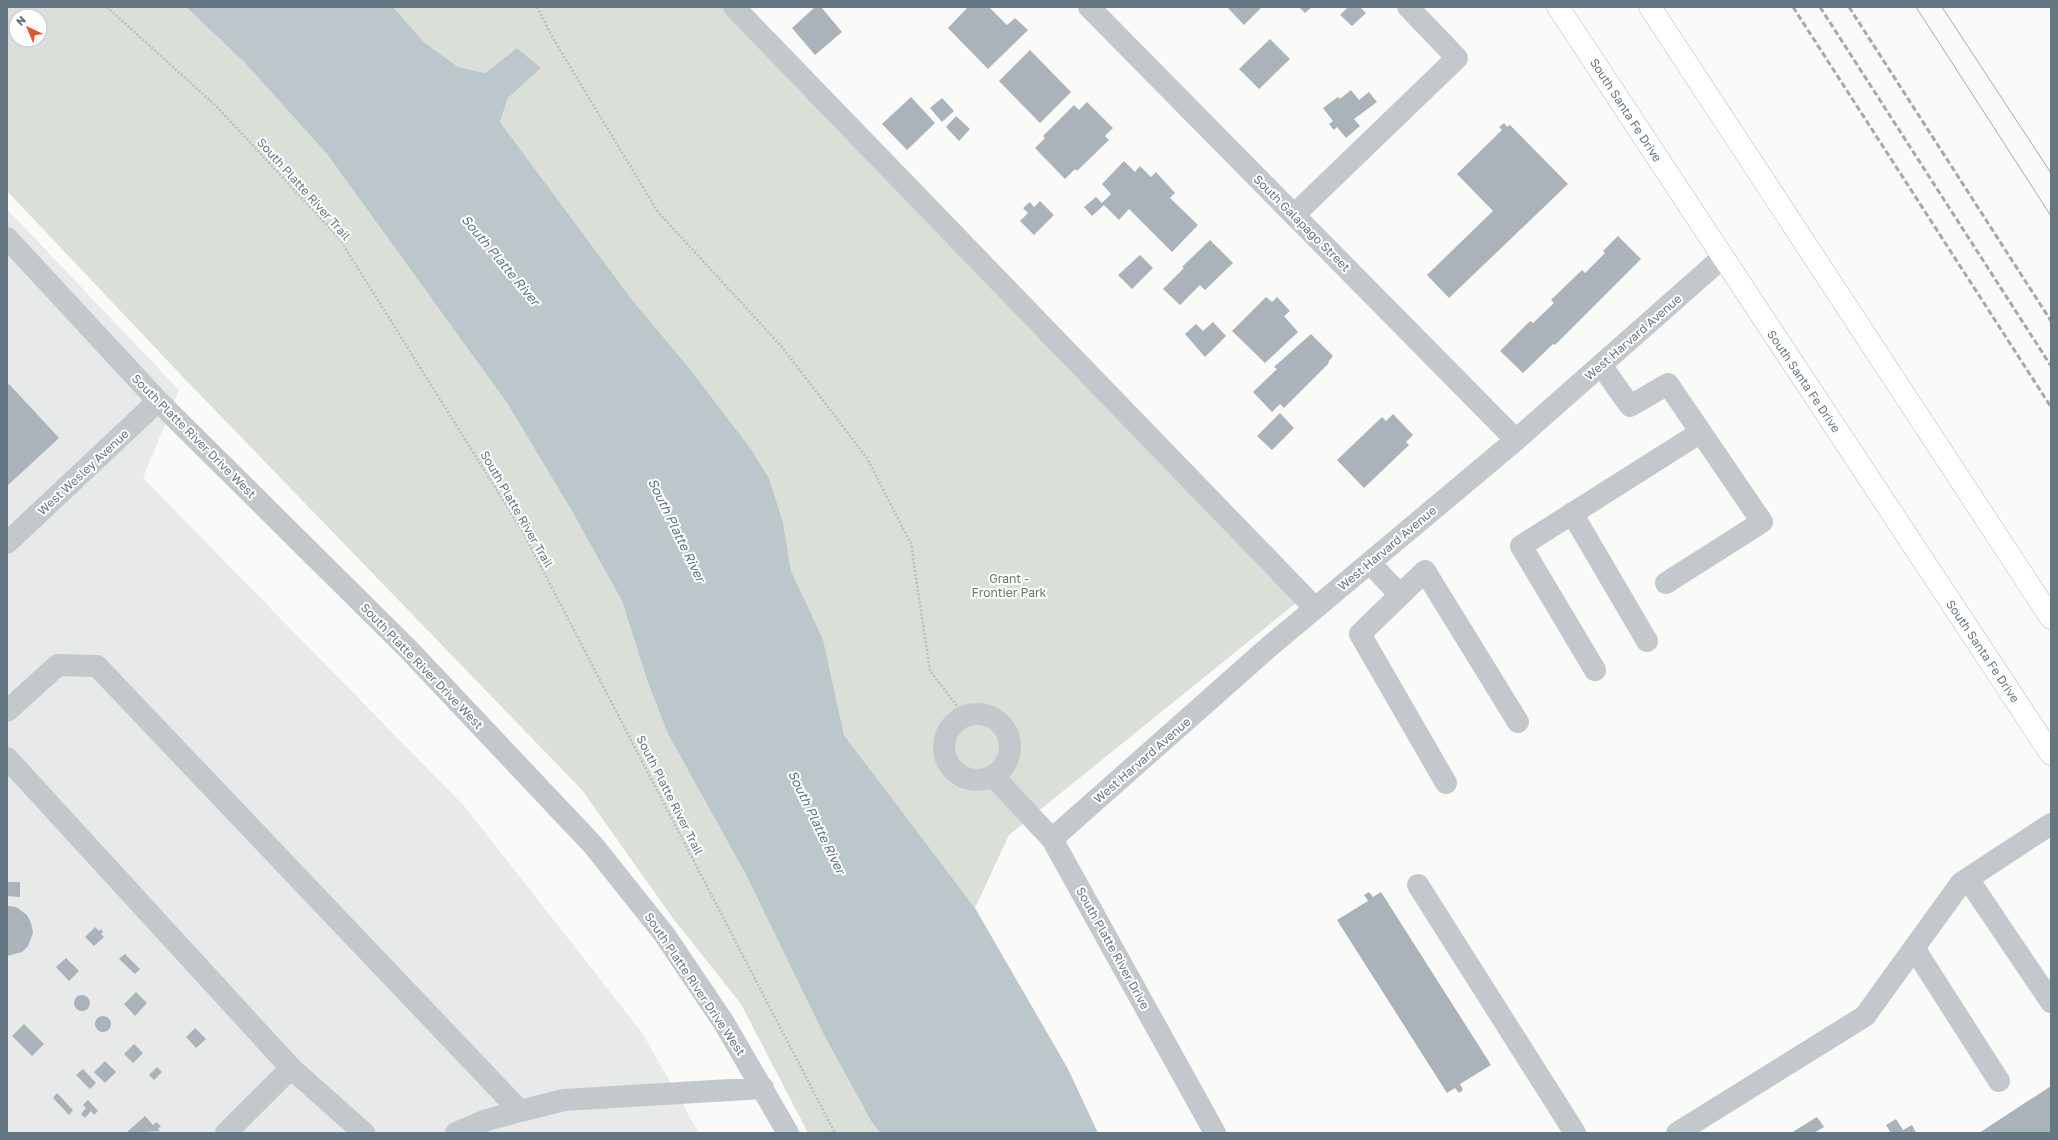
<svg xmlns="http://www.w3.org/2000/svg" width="2058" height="1140" font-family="'Golos Text',sans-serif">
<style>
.built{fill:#e8e9e9}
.green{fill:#dadfd7;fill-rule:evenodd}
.water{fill:#bbc7cb}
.building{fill:#aab3b9}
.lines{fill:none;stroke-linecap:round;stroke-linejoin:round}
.highway-casing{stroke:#b4b9bd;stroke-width:23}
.path{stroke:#bbbfc2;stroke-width:2.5;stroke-dasharray:2 2;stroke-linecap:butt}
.minor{stroke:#c3c8cc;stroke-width:22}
.highway{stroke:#fff;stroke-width:22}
.tram{stroke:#a2aab0;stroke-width:1}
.rail{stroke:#a2aab0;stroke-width:3;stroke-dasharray:6 3;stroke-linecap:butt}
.labels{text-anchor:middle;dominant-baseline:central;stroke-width:4;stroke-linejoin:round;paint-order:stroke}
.street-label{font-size:12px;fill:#657683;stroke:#fff}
.park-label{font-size:12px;fill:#687a64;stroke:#fff}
.water-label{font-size:13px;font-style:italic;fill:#60757c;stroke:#fff}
</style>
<rect width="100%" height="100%" fill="#fafaf8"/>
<!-- built -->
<path class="built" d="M7,209l172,181 -36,88 322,329 178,227 56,99h-692z"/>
<!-- green -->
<path class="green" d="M7,7h179l59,56 82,91 180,249 66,110 49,88 26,82 20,51 77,139 79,162 47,86 9,12h-72l-67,-129 -69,-87 -90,-127 -400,-414 -175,-185zM16,16h24v24h-24z
M393,7h330l573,596 -287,232 -34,73 -131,-173 -21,-96 -32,-68 -8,-49 -14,-44 -18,-29 -61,-80 -57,-68 -133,-179 8,-24 33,-30 -24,-20 -32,25 -27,-6 -34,-25z"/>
<!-- water -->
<path class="water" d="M186,7h207l31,35 34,25 27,6 32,-25 24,20 -33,30 -8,24 133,179 57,68 61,80 18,29 14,44 8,49 32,68 21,96 131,173 93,161 30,64h-218l-9,-12 -47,-86 -79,-162 -77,-139 -20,-51 -26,-82 -49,-88 -66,-110 -180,-249 -82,-91z"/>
<!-- building -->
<path class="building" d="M815,7h6l21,25 -27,23 -23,-27z
M968,7h21l18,18 8,-7 13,12 -40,39 -40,-41z
M1227,7h35l-18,18z
M1299,7h13l-7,6z
M1348,7h12l6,6 -14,13 -12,-11z
M1270,39l20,20 -31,30 -20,-20z
M1030,50l41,42 -31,31 -41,-42z
M1351,90l8,10 10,-8 8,10 -23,17 6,7 -14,12 -9,-11 -3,3 -5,-6 4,-3 -10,-13 15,-11 2,2z
M911,97l24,26 -28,27 -25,-26z
M942,98l12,13 -12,11 -12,-14z
M1087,102l26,26 -8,8 4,4 -32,31 -2,-2 -10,10 -30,-31 10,-10 -2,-2 31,-31 5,5z
M956,116l14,13 -11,12 -13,-14z
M1504,123l3,4 3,-2 58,59 -119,114 -22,-23 66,-64 -36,-37 45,-44 -3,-3z
M1124,161l11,11 5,-6 11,11 5,-5 19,21 -5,5 28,27 -26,27 -43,-43 -10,11 -15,-15 -12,11 -8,-9 12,-10 6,6 9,-9 -9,-10z
M1040,201l14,14 -20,20 -14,-14 8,-8 -5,-5 7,-6 4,5z
M1618,236l23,23 -86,86 -2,-1 -30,29 -23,-22 30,-30 3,2 21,-20 -3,-3 31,-30 3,3 20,-20 -2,-2z
M1210,240l23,23 -28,27 -5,-5 -20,20 -17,-16 21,-21 -2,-1z
M1140,255l13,13 -21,21 -14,-14z
M1266,297l6,5 5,-5 13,14 -6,5 14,16 -33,31 -33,-32z
M1213,322l13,14 -21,21 -20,-23 11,-10 7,7z
M1311,334l22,22 -5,6 1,1 -45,45 -4,-4 -8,8 -19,-20 24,-23 -3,-2z
M9,384l50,54 -52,48v-99z
M1280,413l14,15 -22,22 -15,-14z
M1393,414l20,21 -7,7 3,3 -45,43 -27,-28 45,-43 4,4z
M7,882h13v15l-13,-1z
M1369,892l4,5 8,-5 110,173 -31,19 3,6 -4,3 -4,-5 -8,5 -110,-173 31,-19 -4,-6z
M7,906l9,1 11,8 4,8 2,10 -5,13 -6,6 -15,4z
M95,927l4,4 2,-2 2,3 -2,2 3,3 -10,9 -9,-9z
M125,954l15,15 -5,5 -16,-15z
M66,958l13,13 -10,10 -13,-14z
M136,992l11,11 -12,13 -11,-12z
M74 1003a8 8 0 1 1 16 0a8 8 0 1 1-16 0Z
M95 1024a8 8 0 1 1 16 0a8 8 0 1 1-16 0Z
M24,1024l20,20 -12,12 -20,-20z
M195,1028l11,11 -10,9 -10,-11z
M134,1044l9,9 -10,10 -9,-9z
M105,1061l11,11 -11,11 -11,-11z
M157,1067l5,5 -8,8 -5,-5z
M83,1069l13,14 -6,6 -14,-14z
M2051,1086v47h-72z
M57,1093l16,17 -4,5 -16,-17z
M88,1100l10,11 -4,4 -3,-4 -6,7 -4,-4 5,-6 -3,-3z
M145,1116l8,9 3,-3 5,4 -3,3 2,2 -34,2z
M1817,1117l7,10 -10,6h-23z
M1896,1119l7,11 9,-5 4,8h-25l-5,-8z"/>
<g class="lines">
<defs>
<path id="highway" d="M1558,7l493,747
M1650,7l401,611"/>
</defs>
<!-- highway casing -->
<use href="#highway" class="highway-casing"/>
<!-- path -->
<path class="path" d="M107,7l110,100 122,131 184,294 312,601
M537,7l17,33 104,172 124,135 85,111 44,86 19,127 35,45"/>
<!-- minor -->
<path class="minor" d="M734,7l581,601
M1089,7l427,433
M1294,215l163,-157 -49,-51
M7,238l151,163 251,249 184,195 71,89 60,89 64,110
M1601,365l29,41 38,-22 94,138 -96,61
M1572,513l75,128
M7,543l151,-142
M1370,563l30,32
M1595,670l-74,-124 180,-114
M7,711l51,-46 39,1 423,445 -33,9 -31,13
M944 747a33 33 0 1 1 66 0a33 33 0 1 1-66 0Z
M7,758l284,310 -65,65
M993,776l59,63 163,294
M1446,783l-86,-149 65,-63 93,151
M1052,839l218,-193 246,-206 206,-182
M1968,879l83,123
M1418,885l157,248
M1914,948l85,133
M291,1068l73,65
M520,1111l44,-11 199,-12
M1677,1133l188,-117 96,-133 90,-59"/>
<!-- highway -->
<use href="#highway" class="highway"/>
<!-- tram -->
<path class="tram" d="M1916,7l135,209
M1942,7l109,166"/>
<!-- rail -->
<path class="rail" d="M1793,7l258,400
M1820,7l231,359
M1849,7l202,314"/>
</g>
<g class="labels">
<!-- street labels -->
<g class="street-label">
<text transform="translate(1626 110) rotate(57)">South Santa Fe Drive</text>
<text transform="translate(304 189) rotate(48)">South Platte River Trail</text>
<text transform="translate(1302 223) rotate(45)">South Galapago Street</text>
<text transform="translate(1633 337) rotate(-41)">West Harvard Avenue</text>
<text transform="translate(1804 381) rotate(56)">South Santa Fe Drive</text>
<text transform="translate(194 436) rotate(45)">South Platte River Drive West</text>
<text transform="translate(83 472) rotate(-43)">West Wesley Avenue</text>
<text transform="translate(517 509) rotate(60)">South Platte River Trail</text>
<text transform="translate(1387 548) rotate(-40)">West Harvard Avenue</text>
<text transform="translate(1983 651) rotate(56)">South Santa Fe Drive</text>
<text transform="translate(422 666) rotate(46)">South Platte River Drive West</text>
<text transform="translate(1142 760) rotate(-41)">West Harvard Avenue</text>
<text transform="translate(670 795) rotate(63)">South Platte River Trail</text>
<text transform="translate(1113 948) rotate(61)">South Platte River Drive</text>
<text transform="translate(695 984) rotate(56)">South Platte River Drive West</text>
</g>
<!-- park labels -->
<g class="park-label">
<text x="1009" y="578">Grant -<tspan x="1009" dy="14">Frontier Park</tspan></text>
</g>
<!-- water labels -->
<g class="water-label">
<text transform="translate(501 260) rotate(50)">South Platte River</text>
<text transform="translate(677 530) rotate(64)">South Platte River</text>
<text transform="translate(817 822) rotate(64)">South Platte River</text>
</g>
</g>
<!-- border -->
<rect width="2058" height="1140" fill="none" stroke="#657683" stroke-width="16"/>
<!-- north arrow -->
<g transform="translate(28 28) rotate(316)"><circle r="19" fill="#ffffff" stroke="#c1c8cd"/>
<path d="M0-3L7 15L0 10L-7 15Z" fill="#e4572e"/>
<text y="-6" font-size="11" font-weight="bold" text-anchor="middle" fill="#657683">N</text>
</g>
</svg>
